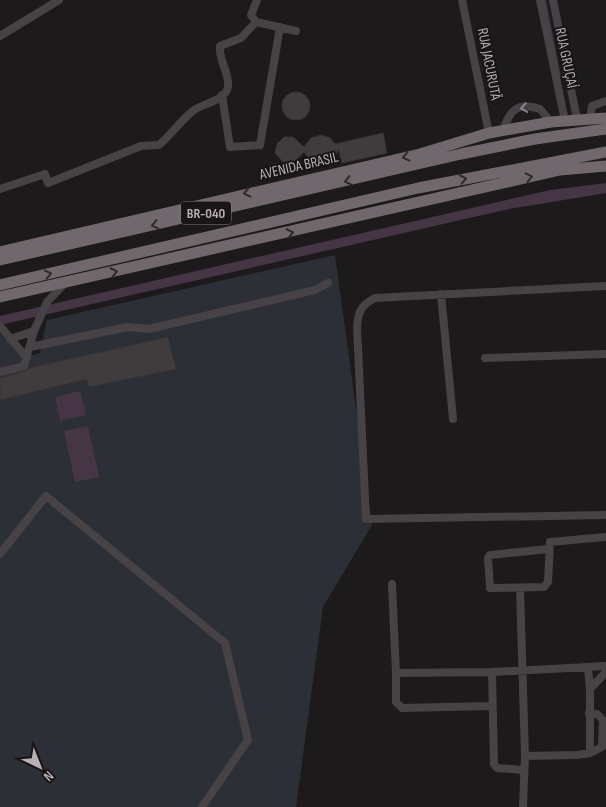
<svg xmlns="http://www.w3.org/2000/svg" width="606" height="807" font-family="'Sofia Sans Condensed',sans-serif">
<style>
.green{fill:#2c2f35}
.water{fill:#463645}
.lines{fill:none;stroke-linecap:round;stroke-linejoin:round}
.stream{stroke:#463645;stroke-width:2}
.building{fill:#403c3e;stroke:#373435}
.minor{stroke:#474245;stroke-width:8}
.highway{stroke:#71686e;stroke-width:11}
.oneway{stroke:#8c8289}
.oneway2{stroke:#2e2a2b}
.labels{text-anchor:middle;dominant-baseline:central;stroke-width:4;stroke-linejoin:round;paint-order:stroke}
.shield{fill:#171515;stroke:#897f86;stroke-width:1}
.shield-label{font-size:14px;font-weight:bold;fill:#baadb6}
.street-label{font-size:15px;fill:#baadb6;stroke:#171515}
</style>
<rect width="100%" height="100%" fill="#1c1a1a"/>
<!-- green -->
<path class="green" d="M335,255l37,270 -49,82 -27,200h-296v-474l23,24 17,-4 7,-33z"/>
<!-- water -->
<path class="water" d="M606,183v10l-97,16 -509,116v-9l550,-126z
M80,391l6,24 -26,6 -5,-24z
M88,426l11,51 -24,5 -11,-51z"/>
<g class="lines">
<!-- stream -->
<path class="stream" d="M545,0l15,77"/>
</g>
<!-- building -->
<path class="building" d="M282 106a14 14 0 1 1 28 0a14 14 0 1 1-28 0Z
M383,133l4,20 -45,10 -3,-13 -9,11 -9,3 -10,-3 -7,-9 -11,11h-9l-9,-10 2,-9 7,-7h9l11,10 7,-9 10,-3 9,3 5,6z
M168,337l8,32 -87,18 -2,-8 -87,21v-22l25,-7 4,-3z"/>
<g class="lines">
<!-- minor -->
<path class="minor" d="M257,0l-6,15 5,7 40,9
M462,0l27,133
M540,0l25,121
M553,0l24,119
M0,36l59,-36
M222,95l8,52 30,-2 20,-118
M590,119l2,-13 14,-5
M503,130c7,-20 15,-29 37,-21l11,13
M0,189l45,-15 3,9 93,-37 18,-1c12,-10 23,-26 35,-35 10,-7 31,-9 34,-23 2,-14 -10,-27 -8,-41l21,-8 15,-16
M606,286l-231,12c-14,7 -17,14 -18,29l9,192 240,-4
M441,294l12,125
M0,326l27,32
M10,339l24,-8
M30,347l98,-20 21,2 166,-39 13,-7
M485,358l121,-4
M0,372l24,-6 10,-35 13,-29 19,-20
M548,549l-58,6 -2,3 2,30 54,-1 4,-5 2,-40 56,-5
M0,554l46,-58 179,147 23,97 -46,67
M392,584l4,89
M520,588l5,168 -2,51
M588,668l2,21
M492,672l2,92 3,4 27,2
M492,706l-90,2 -6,-6v-29l96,-1 114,-6
M589,713l8,1 6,6 -1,27 -12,6
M525,756l52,-1 13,-2v-64l16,-17"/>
<!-- highway -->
<path class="highway" d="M0,252l420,-98 69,-21 62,-11 55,-4
M0,260l461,-106 74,-15 71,-10
M0,285l418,-97 188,-36
M0,297l560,-127 46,-4"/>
</g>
<!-- one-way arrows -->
<defs><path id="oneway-chevron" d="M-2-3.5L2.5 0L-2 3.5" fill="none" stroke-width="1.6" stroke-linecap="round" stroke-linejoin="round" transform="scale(1.25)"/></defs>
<use class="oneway" href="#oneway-chevron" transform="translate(524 108) rotate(172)"/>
<g class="oneway2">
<use href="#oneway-chevron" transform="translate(406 157) rotate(167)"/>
<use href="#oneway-chevron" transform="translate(529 177) rotate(-13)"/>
<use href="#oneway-chevron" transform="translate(463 179) rotate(-12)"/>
<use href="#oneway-chevron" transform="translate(348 181) rotate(167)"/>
<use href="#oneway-chevron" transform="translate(247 193) rotate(167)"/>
<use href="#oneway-chevron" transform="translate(155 225) rotate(167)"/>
<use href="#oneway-chevron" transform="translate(290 233) rotate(-12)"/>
<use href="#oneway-chevron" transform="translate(114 272) rotate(-12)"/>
<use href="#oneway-chevron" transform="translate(48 274) rotate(-13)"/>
</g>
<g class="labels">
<!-- shield labels -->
<rect class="shield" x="181" y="201.5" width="50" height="23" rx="4"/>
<g class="shield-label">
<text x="206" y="213">BR-040</text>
</g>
<!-- street labels -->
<g class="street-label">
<text transform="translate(566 58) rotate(78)">RUA GRUÇAÍ</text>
<text transform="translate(489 64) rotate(79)">RUA JACURUTÃ</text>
<text transform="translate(299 166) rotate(-13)">AVENIDA BRASIL</text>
</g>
</g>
<!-- north arrow -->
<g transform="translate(40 767) rotate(137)" stroke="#171515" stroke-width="4" paint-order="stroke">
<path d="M0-4L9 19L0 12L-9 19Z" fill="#baadb6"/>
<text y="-8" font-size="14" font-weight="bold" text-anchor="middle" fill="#baadb6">N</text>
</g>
</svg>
